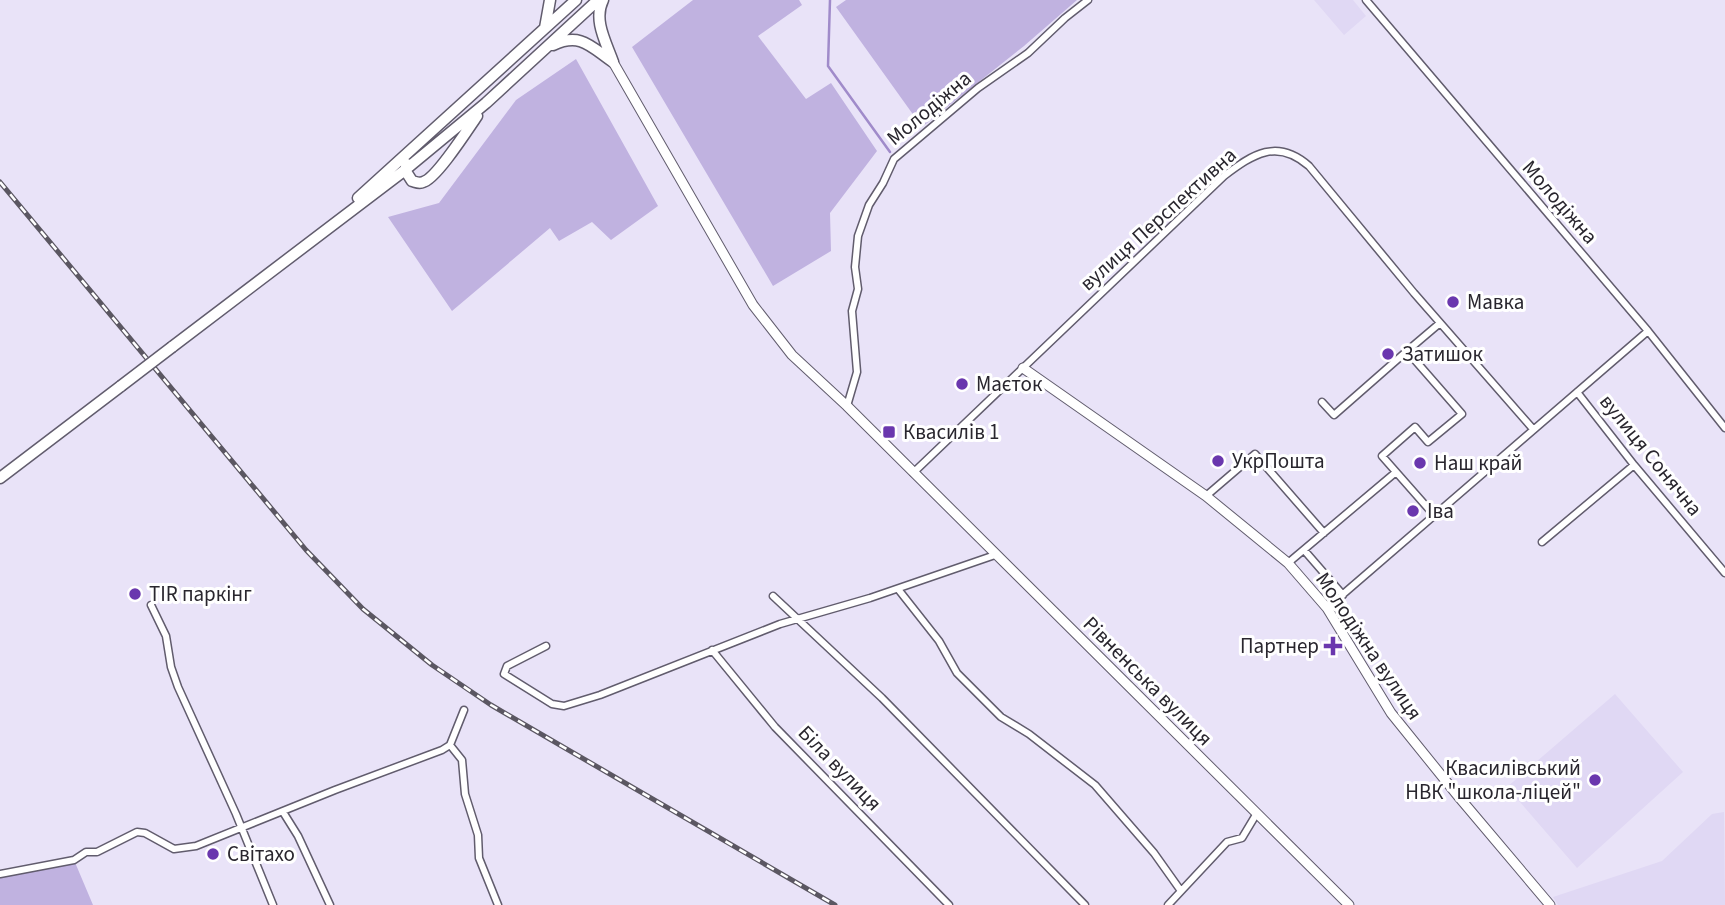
<svg xmlns="http://www.w3.org/2000/svg" width="1725" height="905" font-family="'Source Sans 3',sans-serif">
<style>
.built{fill:#e0d8f4}
.green{fill:#c0b2e0}
.lines{fill:none;stroke-linecap:round;stroke-linejoin:round}
.stream{stroke:#a08bca;stroke-width:2.5}
.street-casing{stroke:#615c6d;stroke-width:9}
.secondary-casing{stroke:#615c6d;stroke-width:11}
.highway-casing{stroke:#615c6d;stroke-width:13}
.street{stroke:#fff;stroke-width:6}
.secondary{stroke:#fff;stroke-width:9}
.highway{stroke:#fff;stroke-width:10}
.rail-casing{stroke:#5b5762;stroke-width:5}
.rail{stroke:#fff;stroke-width:2.5;stroke-dasharray:8;stroke-linecap:butt}
.highway-bridge-casing{stroke:#615c6d;stroke-width:13;stroke-linecap:butt}
.highway-bridge{stroke:#fff;stroke-width:10}
.poi-dot{fill:#6a37ae;stroke:#fff;stroke-width:2.5}
.labels{text-anchor:middle;dominant-baseline:central;stroke-width:6;stroke-linejoin:round;paint-order:stroke}
.street-label{font-size:21px;fill:#29262e;stroke:#fff}
.poi-label{font-size:21px;fill:#29262e;stroke:#fff;text-anchor:start}
</style>
<rect width="100%" height="100%" fill="#e9e3f8"/>
<!-- built -->
<path class="built" d="M1314,0h39l13,16 -22,19z
M1615,694l68,78 -106,96 -70,-81z
M1724,812l1,93h-167l-5,-8 109,-36 50,-47z"/>
<!-- green -->
<path class="green" d="M693,0h106l3,5 -44,31 48,63 25,-16 46,68 -47,62 1,38 -58,35 -141,-239z
M846,0h231l-53,46 -102,81 -86,-120z
M576,59l82,147 -47,34 -19,-18 -33,19 -9,-13 -98,83 -64,-94 51,-14 77,-103z
M74,860l19,45h-93v-31z"/>
<g class="lines">
<!-- stream -->
<path class="stream" d="M830,0l-2,66 62,86"/>
<defs>
<path id="street" d="M1366,0l282,331 77,97
M1577,392l57,73 91,108
M1322,402l12,13 73,-64
M847,406l10,-34 -5,-61 6,-22 -3,-22 3,-31 11,-31 14,-22 11,-24 84,-71 50,-35 37,-35 23,-18
M913,473l311,-297c29,-22 53,-38 85,-10l105,127 119,136
M1206,496l49,-42 69,79
M1434,515l-52,-59 33,-29 13,15 34,-28 -55,-63 33,-28
M1542,542l92,-77
M1304,550l39,45
M1288,563l108,-91
M898,589l41,52 18,32 44,44 28,17 66,51 59,68 27,38
M773,596l109,102 203,207
M151,605l15,31 5,31 7,20 58,127 37,91
M1327,608l321,-277
M546,646l-39,20 -3,8 48,30 12,2 36,-11 180,-71 90,-26 125,-43
M712,650l63,77 174,178
M450,745l12,15 3,34 13,41 1,23 19,47
M283,812l15,24 32,69
M0,874l74,-14 12,-8h11l40,-20 8,1 29,16 22,-3 139,-56 107,-40 8,-5 14,-35
M1168,905l59,-63 15,-4 15,-25"/>
<path id="secondary" d="M613,62l140,243 39,50 55,51 502,499
M1023,368l183,128 82,67 39,45 64,105 67,83 92,109"/>
<path id="highway" d="M603,0c-10,20 3,42 10,62
M545,28l5,-28
M553,45c28,-13 38,2 60,17
M407,164l-2,6 7,11c4,1 7,3 11,1 13,-3 45,-53 54,-66
M358,198l218,-198
M172,347l233,-177 81,-67 112,-103
M0,478l121,-92"/>
</defs>
<!-- street casing -->
<use href="#street" class="street-casing"/>
<!-- secondary casing -->
<use href="#secondary" class="secondary-casing"/>
<!-- highway casing -->
<use href="#highway" class="highway-casing"/>
<!-- street -->
<use href="#street" class="street"/>
<!-- secondary -->
<use href="#secondary" class="secondary"/>
<!-- highway -->
<use href="#highway" class="highway"/>
<defs>
<path id="rail" d="M0,182l306,368 57,59 69,56 59,40 344,200"/>
</defs>
<!-- rail casing -->
<use href="#rail" class="rail-casing"/>
<!-- rail -->
<use href="#rail" class="rail"/>
<defs>
<path id="highway-bridge" d="M121,386l51,-39"/>
</defs>
<!-- highway-bridge casing -->
<use href="#highway-bridge" class="highway-bridge-casing"/>
<!-- highway-bridge -->
<use href="#highway-bridge" class="highway-bridge"/>
</g>
<!-- markers -->
<g class="poi-dot">
<circle cx="1453" cy="302" r="7"/>
<circle cx="1388" cy="354" r="7"/>
<circle cx="962" cy="384" r="7"/>
<rect x="882" y="425" width="14" height="14" rx="3.5"/>
<circle cx="1218" cy="461" r="7"/>
<circle cx="1420" cy="463" r="7"/>
<circle cx="1413" cy="511" r="7"/>
<circle cx="135" cy="594" r="7"/>
<path d="M1329.5 635.5h7v7h7v7h-7v7h-7v-7h-7v-7h7z"/>
<circle cx="1595" cy="780" r="7"/>
<circle cx="213" cy="854" r="7"/>
</g>
<g class="labels">
<!-- street labels -->
<g class="street-label">
<text transform="translate(929 108) rotate(-40)">Молодіжна</text>
<text transform="translate(1560 202) rotate(49)">Молодіжна</text>
<text transform="translate(1158 219) rotate(-42)">вулиця Перспективна</text>
<text transform="translate(1651 455) rotate(51)">вулиця Сонячна</text>
<text transform="translate(1369 646) rotate(56)">Молодіжна вулиця</text>
<text transform="translate(1148 681) rotate(45)">Рівненська вулиця</text>
<text transform="translate(840 768) rotate(46)">Біла вулиця</text>
</g>
<!-- poi labels -->
<g class="poi-label">
<text x="1467" y="302">Мавка</text>
<text x="1402" y="354">Затишок</text>
<text x="976" y="384">Маєток</text>
<text x="903" y="432">Квасилів 1</text>
<text x="1232" y="461">УкрПошта</text>
<text x="1434" y="463">Наш край</text>
<text x="1427" y="511">Іва</text>
<text x="149" y="594">TIR паркінг</text>
<text x="1319" y="646" text-anchor="end">Партнер</text>
<text x="1581" y="768" text-anchor="end">Квасилівський<tspan x="1581" dy="24">НВК "школа-ліцей"</tspan></text>
<text x="227" y="854">Світахо</text>
</g>
</g>
</svg>
